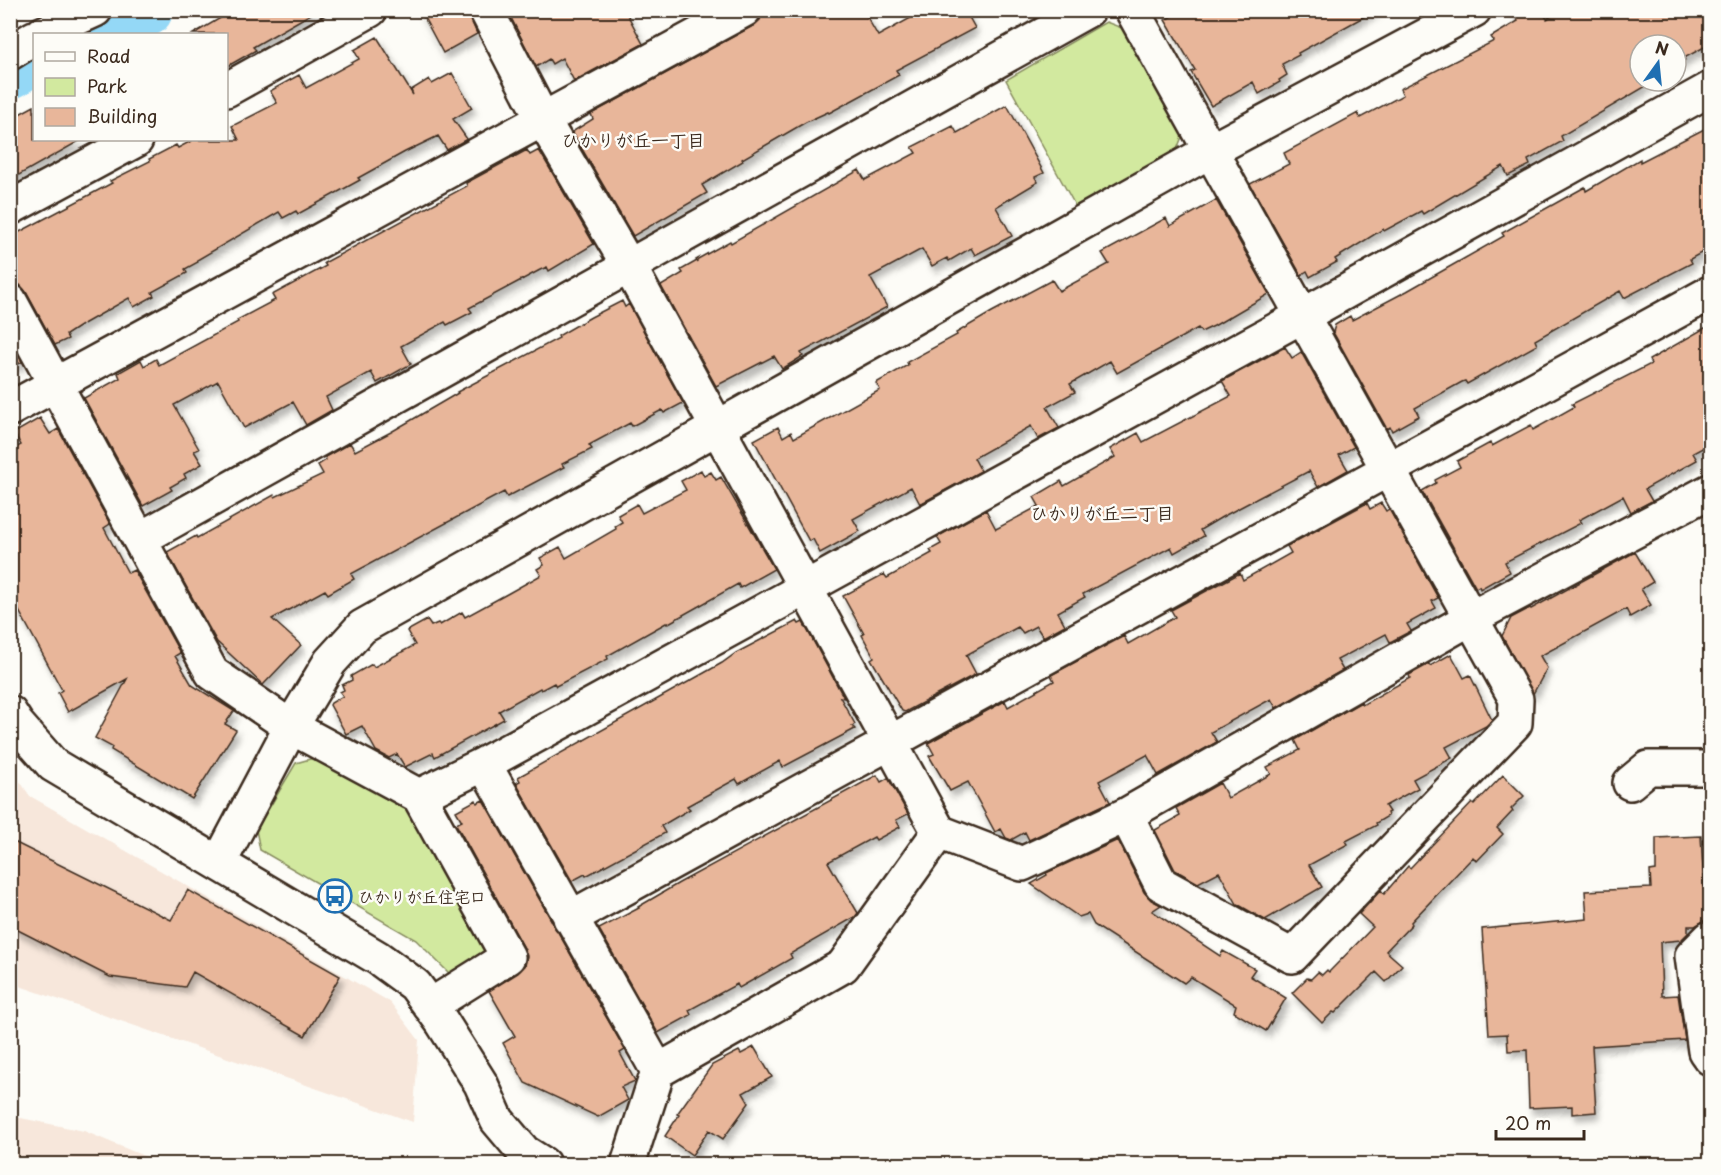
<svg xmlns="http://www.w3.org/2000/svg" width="1721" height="1175" font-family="'Playpen Sans','Klee One',sans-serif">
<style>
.built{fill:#f7e7db}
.green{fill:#d2e99f;stroke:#868a5e;stroke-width:1.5}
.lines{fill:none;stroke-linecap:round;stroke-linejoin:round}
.river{stroke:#94d8f6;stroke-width:54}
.building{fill:#e8b69a;stroke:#3b2a1e;stroke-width:1.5;filter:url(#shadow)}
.minor-casing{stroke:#3b2a1e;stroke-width:38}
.minor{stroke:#fdfcf7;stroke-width:33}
.labels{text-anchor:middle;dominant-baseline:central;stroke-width:5;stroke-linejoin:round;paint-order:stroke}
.poi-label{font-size:16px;font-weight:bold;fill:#3b2a1e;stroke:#fdfcf7;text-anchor:start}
.neighbourhood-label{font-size:18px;font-weight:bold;fill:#3b2a1e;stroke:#fdfcf7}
</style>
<defs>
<filter id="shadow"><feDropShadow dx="3.5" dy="6" stdDeviation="3" flood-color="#0004"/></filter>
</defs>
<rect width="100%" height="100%" fill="#fdfcf7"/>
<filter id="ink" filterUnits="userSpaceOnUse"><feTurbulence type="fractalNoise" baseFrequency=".0167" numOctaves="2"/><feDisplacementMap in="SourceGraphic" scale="12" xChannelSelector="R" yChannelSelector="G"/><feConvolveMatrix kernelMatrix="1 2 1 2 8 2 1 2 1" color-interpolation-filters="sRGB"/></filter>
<g filter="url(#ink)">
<!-- built -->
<path class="built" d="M10,767l20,29 360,206 29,38 -6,82 -402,-139z
M11,1116l73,15 79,33h-152z"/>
<!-- green -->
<path class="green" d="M1106,22l24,9 55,98 -9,23 -100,55 -70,-127z
M317,757l103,58 81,139 -45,26 -40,-40 -156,-90 -4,-20 40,-67z"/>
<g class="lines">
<!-- river -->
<path class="river" d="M89,34l57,-24
M10,72l24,-15"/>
</g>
<!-- building -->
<path class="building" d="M234,10h84l-65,37 3,3 -30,17v-33h-33z
M420,10h47l10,24 -34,19z
M507,10h118l18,34 -69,37 -12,-23 -10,6 -3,-5 -13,8z
M767,10h96l15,26 47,-26h40l10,18 -79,42 3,5 -70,38 -1,-1 -22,10 -64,37 1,2 -41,24 5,8 -74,43 -61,-104 21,-13 -2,-5 162,-88 7,-6 2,-7z
M1182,10h194l-78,43 1,2 -17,9 5,11 -8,5 1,2 -21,12 -6,-12 -42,24 -20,-34 4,-2 -30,-50z
M1511,10h30l6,9 14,-9h149v34l-26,14 1,2 -9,5v-20h-36v36h8l-1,1 1,3 -87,51 2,5 -35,19 2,5 -22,11 -5,-10 -80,48 -2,-3 -37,20 -1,-2 -48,30 2,3 -27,15 -3,-6 -6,4 -51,-91 39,-20 -5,-11 74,-40 2,5 43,-23 -3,-6 94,-48 -3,-4 27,-16z
M377,37l36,58 -2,-5 18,-11 3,5 20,-11 20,35 -19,11 14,20 -20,11 -9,-14 -33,16 -47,26 2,2 -62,34 -2,-3 -13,7 -4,-6 -82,48 1,2 -13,7 2,4 -35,19 2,4 -20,11 -5,-9 -49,28 -14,9 2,4 -13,6 -29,-53 -6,-7 -10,-3v-45l102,-54 -2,-2 40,-20 -1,-2 27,-14 2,3 15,-8h46l-7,-14 45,-23 -7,-12 29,-16 7,13 53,-29 -5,-9z
M1007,105l37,68 -9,4 3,5 -42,25 16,29 -37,19 -4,-7 -22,13 -2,-3 -15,8 -10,-17 -52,28 17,30 -86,46 2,3 -21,13 -8,-13 -58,30 -55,-100 22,-13 -2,-3 16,-9 -1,-1 34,-19 1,2 128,-73 6,10 51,-27 -4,-6 41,-21 4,7z
M34,106v34h47l-71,40v-61z
M1710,126v122l-20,11 2,4 -68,35 -4,-7 -85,49 2,5 -70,39 -2,-3 -3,1 -47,26 4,8 -27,15 -2,-4 -3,2 -54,-97 2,-7 15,-9 2,4 55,-29 97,-55 -2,-3 83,-46 1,4 54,-32v3z
M527,150l3,5 9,-5 55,94 -45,27 -2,-4 -7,3 -71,38 3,4 -25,13 -2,-3 -44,24 10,18 -34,19 -6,-11 -45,25 6,13 -26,15 -13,-23 -49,26 -26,-47 -44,24 25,44 -5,2 8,13 -18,10 2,4 -16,9 2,3 -29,16 -59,-108 36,-20 -2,-5 23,-13 3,6 12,-7 3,6 79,-43 -1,-2 38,-20 -3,-5 54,-29 -2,-3 143,-77 -1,-3z
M1216,200l53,94 -55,32 -13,6 -3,-4 -81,45 -7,-12 -40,23 5,8 -28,15 12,21 -21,11 -7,-13 -57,32 7,13 -61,33 -9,-17 -58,32 7,12 -40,22 -7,-14 -4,2 -55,-101 24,-13 5,10 8,-5 3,6 86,-48 -4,-7 32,-18 -1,-3 50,-27 -1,-2 36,-21 60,-32 7,11 50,-27 -7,-11 64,-35 4,8z
M622,301l3,6 4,-3 54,99 -19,10 -2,-3 -30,16 -2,-3 -41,22 3,4 -30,15 2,3 -57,30 -3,-5 -153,82 3,5 -26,15 -3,-4 -53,29 29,26 -38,40 -46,-43 -50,-90 29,-16 1,2 77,-43 1,2 48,-23 -5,-9 8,-5 -1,-3 25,-14 5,8 36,-19 67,-39 -1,-1 102,-54 -1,-2 33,-19z
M1710,325v119l-17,9 4,7 -52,29 7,12 -21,11 -8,-16 -44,24 2,3 -76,39 5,10 -30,17 -1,-3 -3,2 -54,-97 14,-8 -1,-3 25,-13 -3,-6 33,-18 2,3 39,-21 2,5 41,-23 -2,-3 79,-40 -2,-4z
M10,341l12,21 -12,6z
M1285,347l7,11 9,-6 53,95 -15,8 9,15 -30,17 -9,-16 -87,46 -22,13 4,6 -30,17 -3,-6 -88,47 2,3 -27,15 7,13 -22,12 -7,-11 -13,7 -5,-6 -52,28 10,19 -71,38 -3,-1 -31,-52 3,-2 -12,-22 2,-1 -21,-38 41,-22 3,4 45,-25 -2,-3 11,-6 -4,-7 49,-27 10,19 43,-23 -5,-9 27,-16 3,5 51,-29 -5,-8 28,-16 5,9 88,-46 -9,-15z
M40,418l10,16 8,-5 52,95 -6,4 24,45 6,-3 46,83 -5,3 17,29 42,26 -9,13 11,6 -44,69 -81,-49 1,-3 -17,-9 32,-59 -59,33 -10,-19 4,-3 -44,-81 -8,4v-162l11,-6 -7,-12z
M701,470l3,6 7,-4 5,8 5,-3 53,92 -34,19 -2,-4 -71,40 -1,-1 -59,33 1,3 -52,27 -2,-3 -13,7 -1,-2 -41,23 5,8 -69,38 -2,-4 -28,14 -8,-13 -8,4 -13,-7 -14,-25 -16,8 -16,-29 1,-2 12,-7 -3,-4 4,-2 -2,-5 10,-5 -1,-4 21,-12 2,3 41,-22 -8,-14 20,-11 4,6 7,-3 2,2 22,-13 3,5 42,-23 34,-19 -4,-6 7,-4 -4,-7 20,-11 6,11 50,-29 -1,-3 7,-4 -4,-7 19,-11 5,9 44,-23 -5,-9z
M1367,503l3,6 11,-6 5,8 3,-2 49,89 -6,3 4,7 -29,16 4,7 -21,11 -4,-8 -49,26 6,10 -67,38 -5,-9 -60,33 6,10 -59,33 -11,-20 -48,26 11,21 -81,38 -4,-8 -14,8 -5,-2 -5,-9 -6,3 -27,-50 -18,9 -21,-35 5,-2 -6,-11 77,-42 3,6 46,-26 -3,-6 73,-39 4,8 47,-27 -4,-7 69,-37 3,7 48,-27 -4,-7z
M1635,552l18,30 -12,7 10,16 -21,12 -4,-8 -86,47 7,12 -14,26 -31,-58 9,-18 19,-10 1,1z
M797,621l2,3 4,-2 41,76 -4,-1 15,27 -3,2 3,3 -72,38 -3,-6 -41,23 -3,-5 -49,27 3,3 -29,17 4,7 -79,43 -1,-2 -13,7 -56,-98 4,-2 -2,-4 204,-114 14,-10z
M1451,654l13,24 6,-3 22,45 -6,6 -40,21 6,11 -39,21 5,9 -33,18 4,6 -2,1 1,3 -12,7 1,2 -31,16 2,3 -39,21 13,22 -57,33 -28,-16 -18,-32 -21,11 -23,-13 -20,-40 25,-14 -4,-8 44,-25 8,15 43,-24 -4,-7 33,-17 -5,-10 66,-38 1,3 48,-27 -1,-3 20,-11 1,2z
M877,775l4,7 7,-4 20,36 -12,6 4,7 -24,13 -2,-3 -46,25 30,51 -3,4 -65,37 2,4 -53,30 -2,-4 -48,26 2,5 -33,18 -59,-104 40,-21 -1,-1 41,-24z
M1503,775l21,21 -13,13 2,2 -16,17 6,6 -26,27 -4,-4 -62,65 1,2 -26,27 16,14 -16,17 -10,-10 -41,41 -2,-1 -11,11 -30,-30 15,-15 4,1 7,-7 4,3 5,-5 2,2 44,-45 -14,-13 22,-24 3,4 24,-28 2,2 62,-65 2,2z
M476,800l1,3 6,-3 142,250 -5,3 15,28 -14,6 7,13 -30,17 -73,-34 -22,-40 12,-7 -26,-45 29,-18 7,-7 2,-10 -3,-8 -68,-124 6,-3 -6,-10z
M1701,836l5,84 -11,6h-7v7l-7,7 -21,2 2,54 16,-1 7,45 -93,6 4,66 -24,2v-8l-43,2 -2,-58 -19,1 -1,-17 -18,1 -7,-106 105,-10 -2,-28 66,-3 -1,-17 6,-1v-32z
M10,840l161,80 17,-30 152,86 -35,60 -112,-64 -8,15 -75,-10 -100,-51z
M1118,840l26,52 7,8 10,5 -9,6 68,45 3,-5 32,18 -5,7 36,22 -20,33 -32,-19 2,-7 -45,-28 -7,6 -90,-58 -6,-11 -9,3 -48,-33 16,-9 -1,-2z
M754,1047l18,30 -29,16 6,10 -26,36 -14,-9 -17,25 -27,-19 14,-21 -2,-1 35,-49 27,-14 2,3z"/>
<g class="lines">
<defs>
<path id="minor" d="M486,10l57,110 87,148 309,564 83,32 104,-49 345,-197 239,-127
M42,34l53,-24
M10,53l24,-15
M226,90l144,-80
M10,208l126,-68
M10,301l202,372 79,54 128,69 65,-32 818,-448 408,-227
M10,409l734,-399
M140,539l948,-529
M10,713l7,11 36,41 325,193 37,27 27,37 39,62 16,36 27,32 19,12
M484,764l174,307
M1630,783l18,-15h62
M419,796l89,161 -78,49
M1126,815l35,69 131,72 223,-233 1,-24 -384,-689
M219,863l72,-136 39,-65 32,-35 848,-476 264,-141
M570,918c379,-210 761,-415 1140,-625
M1710,938l-18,18 13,95 5,7
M628,1164l30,-93 185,-105 96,-134"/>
</defs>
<!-- minor casing -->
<use href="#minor" class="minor-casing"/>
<!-- minor -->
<use href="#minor" class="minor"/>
</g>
</g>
<!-- icons -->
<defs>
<symbol id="bus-ring" viewBox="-11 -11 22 22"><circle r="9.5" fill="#fdfcf7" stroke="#1f6fb2" stroke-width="1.5"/><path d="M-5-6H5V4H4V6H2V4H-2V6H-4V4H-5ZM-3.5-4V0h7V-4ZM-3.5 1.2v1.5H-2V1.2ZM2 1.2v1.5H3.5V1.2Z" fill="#1f6fb2"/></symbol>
</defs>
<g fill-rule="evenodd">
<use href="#bus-ring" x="316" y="877" width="38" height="38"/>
</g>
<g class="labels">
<!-- poi labels -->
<g class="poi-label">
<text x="358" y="896">ひかりが丘住宅口</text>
</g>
<!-- neighbourhood labels -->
<g class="neighbourhood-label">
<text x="633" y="139">ひかりが丘一丁目</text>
<text x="1102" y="512">ひかりが丘二丁目</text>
</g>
</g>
<!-- margin -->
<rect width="1721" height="1175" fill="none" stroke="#fdfcf7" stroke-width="36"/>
<rect x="18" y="18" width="1685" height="1139" fill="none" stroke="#3b2a1e" stroke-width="2" filter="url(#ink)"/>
<!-- legend -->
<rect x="33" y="33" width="195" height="108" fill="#fdfcf7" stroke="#afa8a0" stroke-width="1.5"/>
<rect x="45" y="52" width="30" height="9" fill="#fdfcf7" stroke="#afa8a0" stroke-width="1.5"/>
<text x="87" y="63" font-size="18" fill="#3b2a1e">Road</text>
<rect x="45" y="78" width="30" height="18" fill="#d2e99f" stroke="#afa8a0" stroke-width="1.5"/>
<text x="87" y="93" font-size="18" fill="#3b2a1e">Park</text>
<rect x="45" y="108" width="30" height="18" fill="#e8b69a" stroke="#afa8a0" stroke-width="1.5"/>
<text x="87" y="123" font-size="18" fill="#3b2a1e">Building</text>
<!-- north arrow -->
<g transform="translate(1658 63) rotate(15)"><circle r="28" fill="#fdfcf7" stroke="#afa8a0" stroke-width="1.5"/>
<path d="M0-4.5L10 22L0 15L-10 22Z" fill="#1f6fb2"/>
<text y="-9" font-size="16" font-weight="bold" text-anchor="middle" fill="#3b2a1e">N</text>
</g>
<!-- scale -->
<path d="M1496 1130v9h88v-9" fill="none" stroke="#3b2a1e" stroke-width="3"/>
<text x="1505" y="1130" font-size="18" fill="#3b2a1e" stroke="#fdfcf7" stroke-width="4.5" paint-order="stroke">20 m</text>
</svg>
